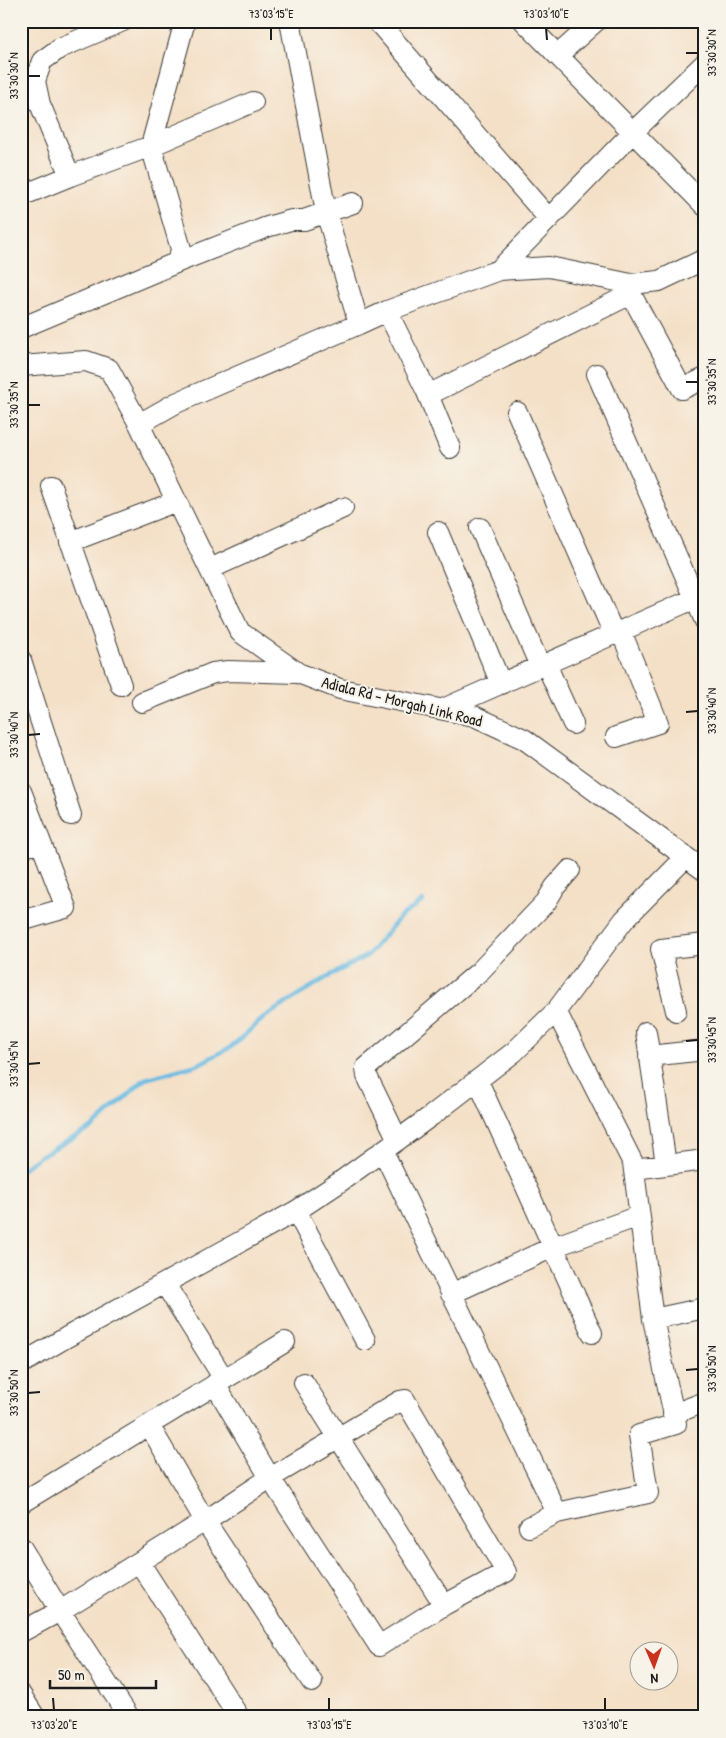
<svg xmlns="http://www.w3.org/2000/svg" width="726" height="1738" font-family="'Patrick Hand',sans-serif">
<style>
.lines{fill:none;stroke-linecap:round;stroke-linejoin:round}
.stream{stroke:#67bae2;stroke-width:4.5}
.minor-casing{stroke:#3c3936;stroke-width:22}
.minor{stroke:#fff;stroke-width:20}
.ticks{fill:none;stroke:#1c1c1c;stroke-width:2}
.labels{text-anchor:middle;dominant-baseline:central;stroke-width:4;stroke-linejoin:round;paint-order:stroke}
.street-label{font-size:16px;fill:#1c1c1c;stroke:#f7f3e8}
.neatline{fill:none;stroke:#1c1c1c;stroke-width:2}
.ticks-label{font-size:12px;text-anchor:middle;fill:#1c1c1c}
</style>
<rect width="100%" height="100%" fill="#f7f3e8"/>
<filter id="ink" filterUnits="userSpaceOnUse"><feTurbulence type="fractalNoise" baseFrequency=".02" numOctaves="2"/><feDisplacementMap in="SourceGraphic" scale="10" xChannelSelector="R" yChannelSelector="G"/><feConvolveMatrix kernelMatrix="1 2 1 2 8 2 1 2 1" color-interpolation-filters="sRGB"/></filter>
<filter id="wash" filterUnits="userSpaceOnUse"><feTurbulence type="fractalNoise" baseFrequency=".0096" numOctaves="4" result="noise"/><feDisplacementMap in="SourceGraphic" scale="20" xChannelSelector="R" yChannelSelector="G"/><feGaussianBlur stdDeviation="1.12" result="paint"/><feColorMatrix in="noise" values="0 0 0 0 0 0 0 0 0 0 0 0 0 0 0 0 0 1.4 0 .05"/><feComposite in="paint" operator="in"/></filter>
<g filter="url(#wash)">
<rect width="100%" height="100%" fill="#f4e0c7"/>
<g class="lines">
<!-- stream -->
<path class="stream" d="M21,1170l19,-14 53,-29 52,-48 52,-14 34,-18 35,-31 58,-37 44,-24 32,-38 23,-16"/>
</g>
</g>
<g filter="url(#ink)">
<g class="lines">
<defs>
<path id="minor" d="M290,21l36,191 33,112
M377,21l172,198
M524,21l181,185
M558,55l38,-34
M70,176l-30,-72 -5,-23 7,-20 18,-13 63,-27
M21,196l49,-20 81,-30 102,-44
M178,262l89,-35 24,-7h13l49,-17
M499,270l134,-138 72,-69
M625,283l57,106 23,-11
M387,311l39,79 24,58
M21,328l157,-66 3,-13 -30,-103 34,-125
M21,366l65,-5 23,8 30,55 101,208 58,41 42,16 134,27 50,23 181,132
M597,374l108,247
M428,395l203,-101
M517,412l97,222
M139,424l37,-21 183,-79 28,-13 112,-41 50,-3 82,17 28,-3 46,-22
M51,486l70,199
M480,528l60,138
M438,532l63,152
M70,542l107,-41
M210,569l133,-61
M21,660l50,155
M546,664l27,60
M142,702l71,-29 15,-2 70,2
M443,709l262,-115
M616,737l42,-14 -37,-92
M21,791l45,117 -45,13
M21,848l19,-6
M676,1011l-15,-62 44,-5
M646,1032l20,132
M649,1056l56,-6
M478,1081l114,252
M398,1140l-31,-64 -1,-8 114,-97 66,-69 9,-15 15,-17
M383,1151l174,362
M634,1169l71,-9
M296,1211l69,129
M165,1284l59,95
M451,1294l102,-47 86,-31
M653,1319l52,-11
M21,1364l46,-27 229,-126 41,-27 94,-68 83,-64 42,-41 68,-91 61,-62
M304,1383l140,222
M673,1414l32,-12
M149,1425l56,96 107,161
M21,1503l264,-161
M529,1527l28,-14 91,-20 -9,-58 37,-11 -23,-105 -20,-156 -77,-152
M21,1547l39,64 69,106
M139,1562l100,155
M21,1632l39,-21 145,-90 65,-43 130,-77 5,-1 101,172 -62,33 -65,41 -109,-168 -55,-94
M21,1695l14,22"/>
</defs>
<!-- minor casing -->
<use href="#minor" class="minor-casing"/>
<!-- minor -->
<use href="#minor" class="minor"/>
</g>
</g>
<!-- ticks -->
<path class="ticks" d="M271,28v12M546,28l1,12M686,53h12M28,76h12M686,382h12M28,405h12M686,712l12,-1M28,735l12,-1M686,1041l12,-1M28,1064l12,-1M686,1370l12,-1M28,1393l12,-1M53,1698l1,12M329,1698v12M605,1698v12"/>
<g class="labels">
<!-- street labels -->
<g class="street-label">
<text transform="translate(402 701) rotate(14)">Adiala Rd - Morgah Link Road</text>
</g>
</g>
<!-- margin -->
<rect width="726" height="1738" fill="none" stroke="#f7f3e8" stroke-width="55"/>
<!-- north arrow -->
<g transform="translate(654 1666) rotate(178)"><circle r="24" fill="#f7f3e8" stroke="#9f9d96"/>
<path d="M0-4L9 19L0 12L-9 19Z" fill="#c8321e"/>
<text y="-8" font-size="14" font-weight="bold" text-anchor="middle" fill="#1c1c1c">N</text>
</g>
<!-- scale -->
<path d="M50 1680v8h106v-8" fill="none" stroke="#1c1c1c" stroke-width="2.5"/>
<text x="58" y="1680" font-size="15" fill="#1c1c1c" stroke="#f7f3e8" stroke-width="4" paint-order="stroke">50 m</text>
<rect x="28" y="28" width="670" height="1682" class="neatline"/>
<g class="ticks-label">
<text x="271" y="18">73°03'15"E</text>
<text x="546" y="18">73°03'10"E</text>
<text transform="translate(712 53) rotate(-90)" y="4">33°30'30"N</text>
<text transform="translate(14 76) rotate(-90)" y="4">33°30'30"N</text>
<text transform="translate(712 382) rotate(-90)" y="4">33°30'35"N</text>
<text transform="translate(14 405) rotate(-90)" y="4">33°30'35"N</text>
<text transform="translate(712 711) rotate(-90)" y="4">33°30'40"N</text>
<text transform="translate(14 735) rotate(-90)" y="4">33°30'40"N</text>
<text transform="translate(712 1040) rotate(-90)" y="4">33°30'45"N</text>
<text transform="translate(14 1064) rotate(-90)" y="4">33°30'45"N</text>
<text transform="translate(712 1369) rotate(-90)" y="4">33°30'50"N</text>
<text transform="translate(14 1393) rotate(-90)" y="4">33°30'50"N</text>
<text x="54" y="1729">73°03'20"E</text>
<text x="329" y="1729">73°03'15"E</text>
<text x="605" y="1729">73°03'10"E</text>
</g>
</svg>
